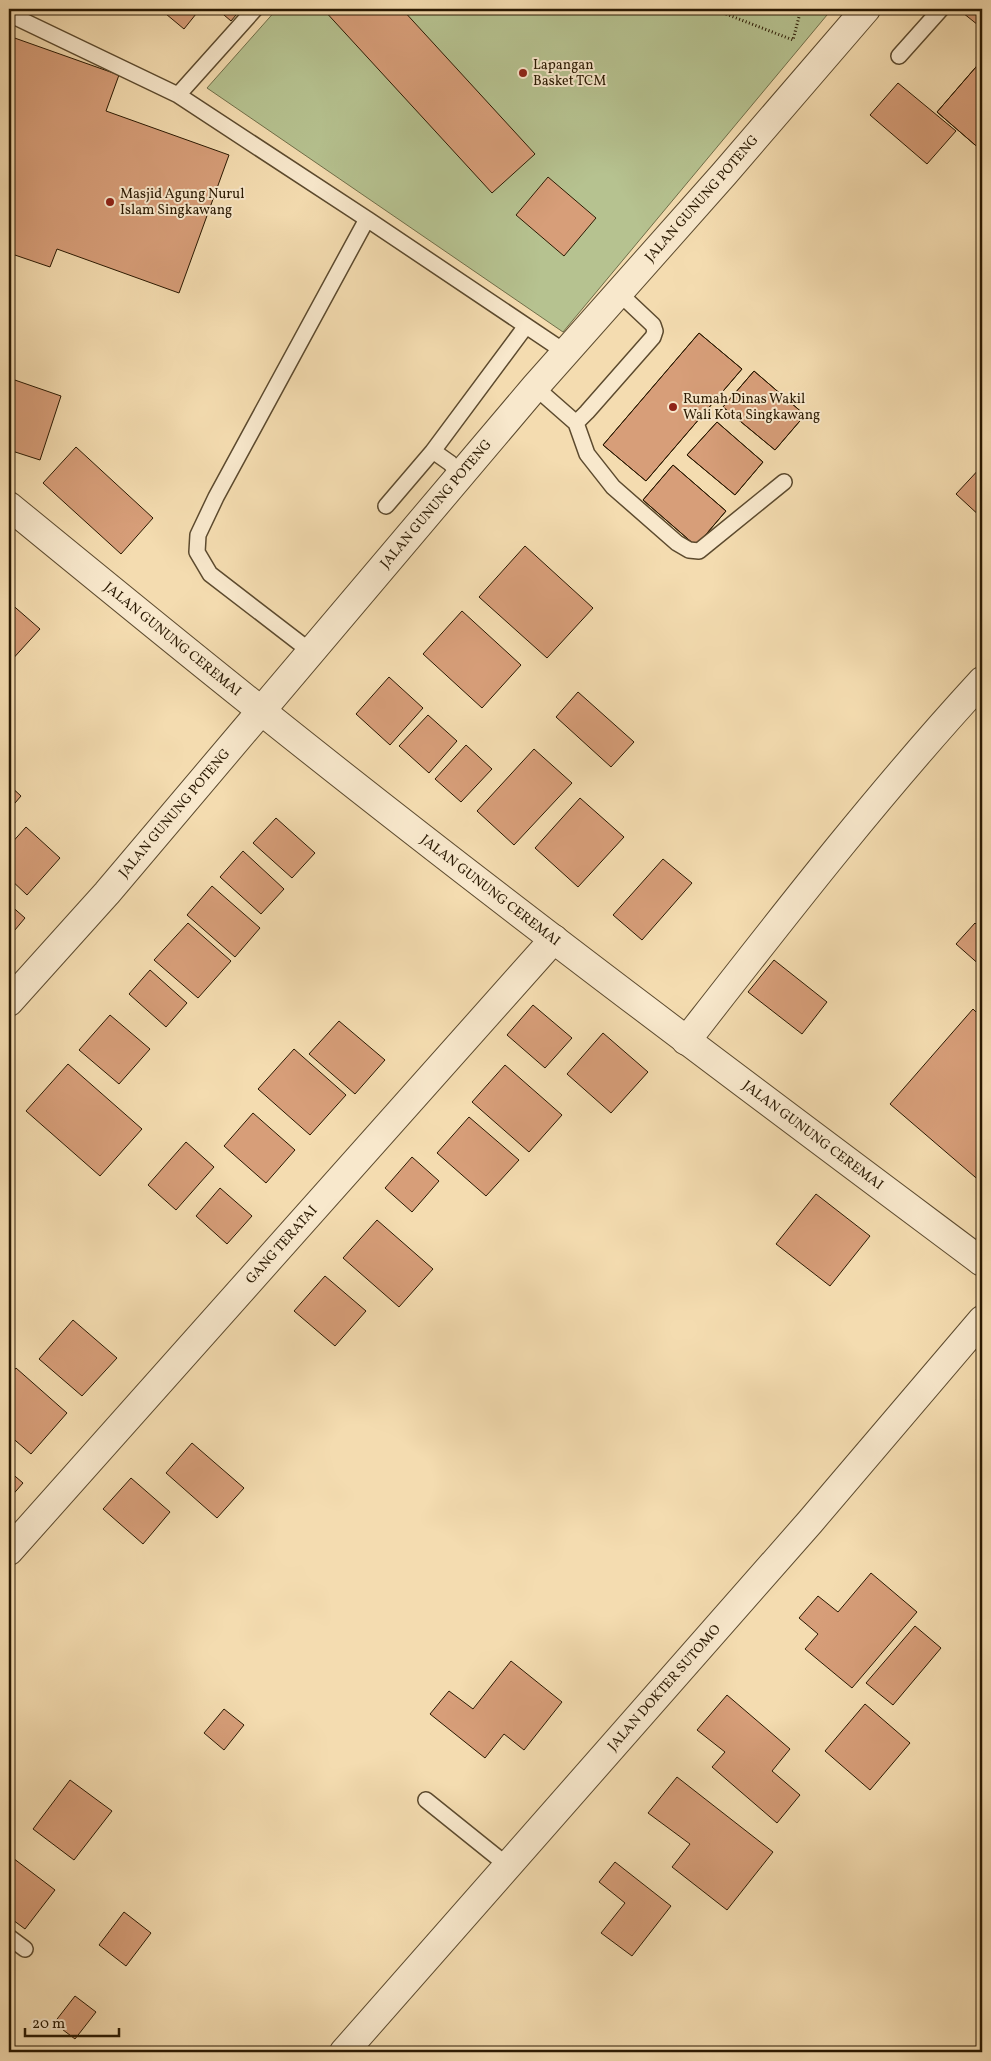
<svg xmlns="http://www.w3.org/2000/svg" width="991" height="2061" font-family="Vollkorn,serif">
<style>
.green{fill:#b6c290;stroke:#706e49}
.building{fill:#d79e79;stroke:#2a1902}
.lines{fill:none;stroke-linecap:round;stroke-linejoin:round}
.service-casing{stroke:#5c4a2e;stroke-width:18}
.minor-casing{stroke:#5c4a2e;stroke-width:30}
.tertiary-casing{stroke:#5c4a2e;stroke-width:30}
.path{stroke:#2a1902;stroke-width:3;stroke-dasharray:1 2.5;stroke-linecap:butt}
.service{stroke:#f8e8cc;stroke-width:15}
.minor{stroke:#f8e8cc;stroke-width:28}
.tertiary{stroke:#f8e8cc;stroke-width:28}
.poi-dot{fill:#8f2418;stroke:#f8e8cc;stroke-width:2}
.labels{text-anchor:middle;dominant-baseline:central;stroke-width:4;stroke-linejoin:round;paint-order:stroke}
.poi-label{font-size:14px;fill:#2a1902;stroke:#f8e8cc;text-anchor:start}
.street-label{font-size:14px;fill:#2a1902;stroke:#f8e8cc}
</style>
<rect width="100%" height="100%" fill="#f4dcb0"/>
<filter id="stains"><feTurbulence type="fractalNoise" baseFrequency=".004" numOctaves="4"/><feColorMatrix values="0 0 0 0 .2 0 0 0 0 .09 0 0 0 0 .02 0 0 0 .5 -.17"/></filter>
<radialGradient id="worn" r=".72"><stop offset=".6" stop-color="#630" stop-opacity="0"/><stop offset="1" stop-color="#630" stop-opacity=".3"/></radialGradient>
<!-- green -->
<path class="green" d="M277,9h555l-269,323 -356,-244z"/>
<!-- building -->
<path class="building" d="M160,9h40l-16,20z
M217,9h24l-10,12z
M323,9h79l133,145 -43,39z
M958,9h24v11l-4,5z
M9,36l110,39 -13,36 123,44 -50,138 -122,-44 -7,18 -41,-14z
M982,60v91l-45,-39z
M982,60v91l-45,-39z
M898,83l58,48 -29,33 -57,-49z
M548,177l48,41 -32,38 -48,-41z
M699,333l43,36 -96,112 -43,-36z
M699,333l43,36 -96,112 -43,-36z
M754,371l51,44 -30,35 -52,-43z
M754,371l51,44 -30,35 -52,-43z
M9,378l52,18 -21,64 -31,-10z
M717,422l46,40 -28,33 -48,-40z
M717,422l46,40 -28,33 -48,-40z
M76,447l77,71 -32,36 -78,-71z
M673,465l53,46 -30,35 -53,-46z
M673,465l53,46 -30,35 -53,-46z
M982,466v52l-26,-24z
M525,546l68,62 -46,50 -68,-61z
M9,602l31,27 -31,34z
M462,611l59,54 -39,43 -59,-54z
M389,677l34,31 -33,37 -34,-31z
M578,692l56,50 -23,25 -55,-50z
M428,715l29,26 -28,32 -30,-27z
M466,745l26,24 -31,33 -26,-23z
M534,749l38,34 -58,62 -37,-34z
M9,785l12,11 -12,14z
M580,798l44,39 -46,50 -43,-39z
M276,818l39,35 -23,25 -39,-35z
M26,827l34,31 -33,37 -18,-17v-32z
M243,851l41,38 -23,25 -41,-37z
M663,859l29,24 -50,57 -29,-25z
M212,886l48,42 -25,29 -48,-42z
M9,904l16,14 -16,19z
M188,923l43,38 -33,37 -44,-38z
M975,923l7,7v37l-26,-23z
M774,960l53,42 -25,32 -54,-42z
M150,970l37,33 -21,24 -37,-33z
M533,1005l39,33 -27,30 -38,-33z
M973,1009l9,9v165l-92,-79z
M110,1015l40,34 -31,35 -40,-34z
M339,1021l46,39 -30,34 -46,-40z
M603,1033l45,39 -37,41 -44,-39z
M294,1049l52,46 -36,40 -52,-46z
M68,1064l74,65 -42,47 -74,-65z
M505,1065l57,50 -33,37 -57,-50z
M253,1113l42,37 -29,33 -42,-37z
M469,1117l50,43 -33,36 -49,-43z
M186,1142l28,25 -38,43 -28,-25z
M412,1157l27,24 -27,31 -27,-24z
M220,1188l32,28 -25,28 -31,-28z
M816,1194l54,42 -40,50 -54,-42z
M377,1220l56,49 -34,38 -56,-49z
M325,1276l41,35 -31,35 -41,-35z
M73,1320l44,38 -35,38 -43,-37z
M16,1368l51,45 -36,41 -22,-19v-59z
M982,1393v13l-6,-6z
M192,1443l52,45 -27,30 -51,-45z
M9,1471l14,12 -14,16z
M131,1478l39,34 -27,32 -40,-35z
M871,1573l46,39 -65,76 -47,-39 13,-15 -19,-16 19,-22 20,16z
M915,1626l26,22 -48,57 -27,-22z
M511,1661l51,41 -38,48 -20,-16 -19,24 -55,-44 19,-23 24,18z
M727,1695l63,54 -18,22 28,24 -23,28 -65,-56 13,-15 -28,-22z
M865,1704l45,39 -40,47 -45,-39z
M224,1709l20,16 -20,25 -20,-17z
M677,1777l96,75 -46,58 -55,-43 18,-23 -42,-31z
M70,1780l42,31 -38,49 -41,-31z
M9,1855l46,35 -30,39 -16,-12z
M615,1862l56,44 -39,50 -31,-23 24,-30 -26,-21z
M124,1912l27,21 -25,33 -27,-21z
M75,1996l21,16 -21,27 -21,-16z"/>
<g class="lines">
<defs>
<path id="service" d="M255,9l-77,86 189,124 -151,278 -18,38 -1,17 13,22 100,77
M9,14l169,81
M899,56l42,-47
M367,219l198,133
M535,387l41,36 11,-11 66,-75 2,-6 -2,-6 -34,-32
M576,423l11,31 26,33 64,56 12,7 10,1 85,-69
M433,451l93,-125
M386,506l47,-55 17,12 10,12
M426,1800l82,66
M9,1937l16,12"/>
<g id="minor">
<path id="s1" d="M9,506c83,68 166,136 250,203 237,190 480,371 723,553"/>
<path id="s2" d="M9,1002l98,-109 428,-506 189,-213 142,-165"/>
<path d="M686,1041c96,-123 191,-246 296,-360"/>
<path id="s3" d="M9,1551l545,-612"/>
</g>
<g id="tertiary">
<path id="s4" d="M344,2052l466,-530 172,-202"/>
</g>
</defs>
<!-- service casing -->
<use href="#service" class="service-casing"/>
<!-- minor casing -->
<use href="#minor" class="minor-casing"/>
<!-- tertiary casing -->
<use href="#tertiary" class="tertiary-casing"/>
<!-- path -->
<path class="path" d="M713,9l80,31 8,-31"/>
<!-- service -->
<use href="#service" class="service"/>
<!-- minor -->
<use href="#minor" class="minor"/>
<!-- tertiary -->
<use href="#tertiary" class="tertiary"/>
</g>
<!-- markers -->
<g class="poi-dot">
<circle cx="523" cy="73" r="5"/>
<circle cx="110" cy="202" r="5"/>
<circle cx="673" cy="407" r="5"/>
</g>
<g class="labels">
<!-- poi labels -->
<g class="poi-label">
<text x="533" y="65">Lapangan<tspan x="533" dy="16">Basket TCM</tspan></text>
<text x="120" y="194">Masjid Agung Nurul<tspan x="120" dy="16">Islam Singkawang</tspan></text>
<text x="683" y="399">Rumah Dinas Wakil<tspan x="683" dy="16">Wali Kota Singkawang</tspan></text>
</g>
<!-- street labels -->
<g class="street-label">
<text stroke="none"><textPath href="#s2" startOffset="1061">JALAN GUNUNG POTENG</textPath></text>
<text stroke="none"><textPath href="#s2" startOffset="656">JALAN GUNUNG POTENG</textPath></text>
<text stroke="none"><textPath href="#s1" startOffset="211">JALAN GUNUNG CEREMAI</textPath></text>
<text stroke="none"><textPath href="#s2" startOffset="251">JALAN GUNUNG POTENG</textPath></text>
<text stroke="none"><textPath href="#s1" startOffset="616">JALAN GUNUNG CEREMAI</textPath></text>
<text stroke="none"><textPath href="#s1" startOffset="1021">JALAN GUNUNG CEREMAI</textPath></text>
<text stroke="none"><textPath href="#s3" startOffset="410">GANG TERATAI</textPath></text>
<text stroke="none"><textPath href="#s4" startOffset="485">JALAN DOKTER SUTOMO</textPath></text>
</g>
</g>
<!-- margin -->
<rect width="991" height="2061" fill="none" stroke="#f4dcb0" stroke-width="30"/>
<rect x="10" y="10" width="971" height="2041" fill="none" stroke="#2a1902" stroke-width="2.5"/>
<rect x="15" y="15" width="961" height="2031" fill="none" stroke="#2a1902"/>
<!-- scale -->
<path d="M25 2028v8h94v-8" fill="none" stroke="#2a1902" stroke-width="2.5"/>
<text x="32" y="2028" font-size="15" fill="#2a1902" stroke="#f8e8cc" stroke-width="4" paint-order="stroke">20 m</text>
<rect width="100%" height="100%" filter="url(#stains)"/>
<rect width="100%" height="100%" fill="url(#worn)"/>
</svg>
